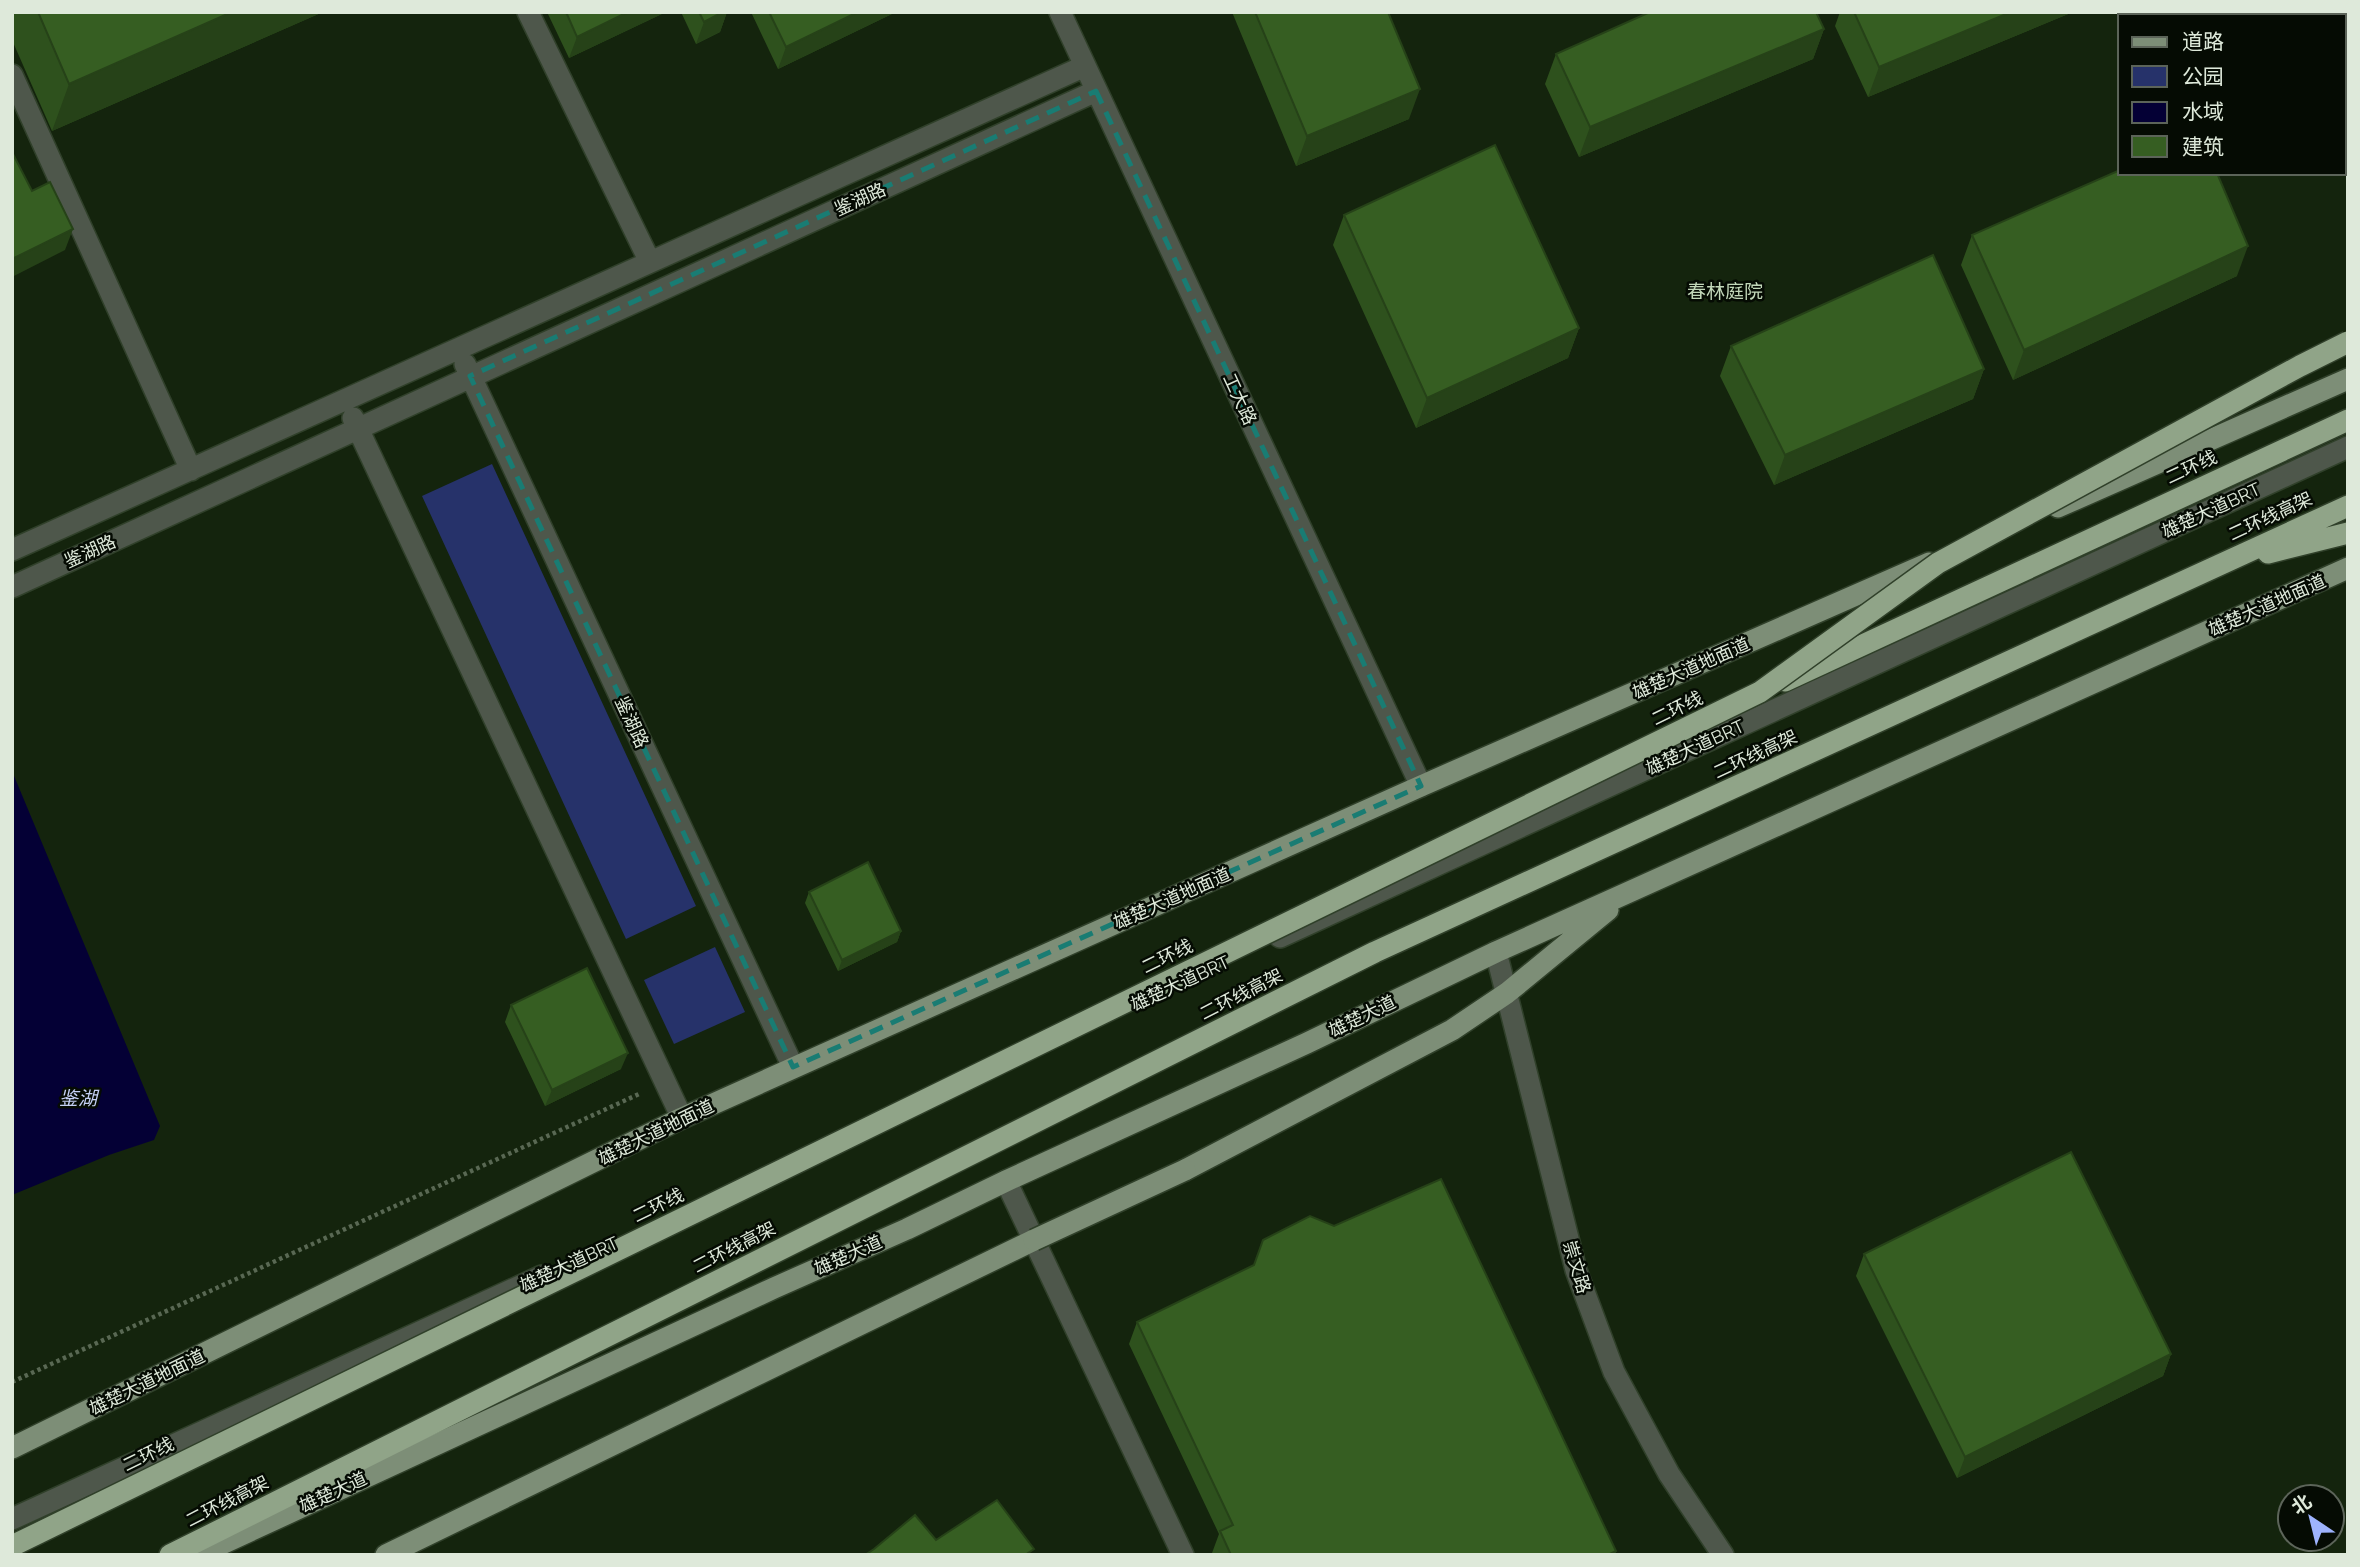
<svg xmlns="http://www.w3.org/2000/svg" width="2360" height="1567" font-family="Raleway,'Noto Sans SC',sans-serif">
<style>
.green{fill:#26326a}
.water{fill:#040035}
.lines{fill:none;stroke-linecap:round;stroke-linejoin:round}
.minor-casing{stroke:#30402a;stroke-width:24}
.major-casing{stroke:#30402a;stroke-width:24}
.highway-casing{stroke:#30402a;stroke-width:24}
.path{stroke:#596853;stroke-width:4.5;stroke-dasharray:3.5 3.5;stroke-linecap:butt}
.minor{stroke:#4e574b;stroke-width:21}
.major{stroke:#7d8e77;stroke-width:21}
.highway{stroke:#90a488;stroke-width:21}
.major-bridge-casing{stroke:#30402a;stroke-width:24;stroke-linecap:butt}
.highway-bridge-casing{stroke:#30402a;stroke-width:24;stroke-linecap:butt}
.major-bridge{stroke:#7d8e77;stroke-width:21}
.highway-bridge{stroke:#90a488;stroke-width:21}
.wall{fill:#2e511d}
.shaded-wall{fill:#264218}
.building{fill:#365e22;stroke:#264218;stroke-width:2}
.marked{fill:none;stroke:#197c73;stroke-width:5;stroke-dasharray:14 9;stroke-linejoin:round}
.labels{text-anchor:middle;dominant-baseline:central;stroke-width:5;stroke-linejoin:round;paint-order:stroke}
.street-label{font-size:18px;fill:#dee9da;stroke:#050b03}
.neighbourhood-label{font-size:19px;fill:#c2d7b9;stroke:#050b03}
.water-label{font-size:19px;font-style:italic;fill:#c4d0f4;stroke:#050b03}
</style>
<rect width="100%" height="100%" fill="#14240d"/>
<!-- green -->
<path class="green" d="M492,464l204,442 -70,33 -204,-443z
M715,947l30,65 -71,32 -30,-64z"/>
<!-- water -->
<path class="water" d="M12,771l148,355 -6,14 -45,15 -97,40z"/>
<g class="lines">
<defs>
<path id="minor" d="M528,12l122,250
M1060,12l361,774
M12,75l179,395
M465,364l328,703
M353,418l329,700
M12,550l1073,-484
M12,587l1084,-496
M1280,937l1068,-490
M1496,952l80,318 38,102 55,102 54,81
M1006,1181l177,374
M12,1519l530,-243"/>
<path id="major" d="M2058,507l290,-128
M1185,1170l267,-140 55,-37 101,-83
M12,1448l670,-330 739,-332 508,-223
M198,1555l576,-267 133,-59 99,-48 301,-138 189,-91 852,-384
M386,1555l648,-315"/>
<path id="highway" d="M2268,553l80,-20
M1785,681l563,-261
M170,1555l1205,-603 973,-446"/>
</defs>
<!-- minor casing -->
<use href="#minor" class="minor-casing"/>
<!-- major casing -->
<use href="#major" class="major-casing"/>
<!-- highway casing -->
<use href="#highway" class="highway-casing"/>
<!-- path -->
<path class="path" d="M12,1382l627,-288"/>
<!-- minor -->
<use href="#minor" class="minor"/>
<!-- major -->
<use href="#major" class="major"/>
<!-- highway -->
<use href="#highway" class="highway"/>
<defs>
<path id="major-bridge" d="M1034,1240l151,-70"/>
<path id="highway-bridge" d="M12,1546l1748,-854 178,-129 362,-197 48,-24"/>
</defs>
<!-- major-bridge casing -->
<use href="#major-bridge" class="major-bridge-casing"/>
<!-- highway-bridge casing -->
<use href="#highway-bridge" class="highway-bridge-casing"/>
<!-- major-bridge -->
<use href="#major-bridge" class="major-bridge"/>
<!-- highway-bridge -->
<use href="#highway-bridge" class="highway-bridge"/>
</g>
<!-- wall -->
<path class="wall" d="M12,12h311l-271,119 -40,-91z
M547,12h119l-97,46z
M681,12h46l-7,20 -24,12z
M751,12h145l-118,57z
M1232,12h156l21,107 -113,47z
M1840,12h233l-205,85 -33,-71z
M1824,29l-11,30 -234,98 -34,-73 11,-30z
M1344,215l235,113 -11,30 -152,70 -83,-183z
M1972,235l265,41 -224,104 -52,-115z
M1731,346l253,23 -11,30 -199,86 -54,-109z
M809,892l92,39 -4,11 -59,29 -33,-68z
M511,1005l110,64 -76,37 -40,-84z
M1864,1254l307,100 -8,22 -206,102 -101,-202z
M1137,1322l479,229 -1,4h-402l-1,-2 7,-19 -90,-190z"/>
<!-- shaded-wall -->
<path class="shaded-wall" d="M232,12h91l-271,119 17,-47z
M628,12h38l-97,46 8,-21z
M723,12h4l-7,20 -24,12 8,-22z
M858,12h38l-118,57 8,-22z
M2011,12h62l-205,85 11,-30z
M1824,29l-11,30 -234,98 11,-30z
M1420,89l-11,30 -113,47 11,-30z
M73,229l-8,21 -53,27v-18z
M2248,246l-11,30 -224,104 11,-30z
M1579,328l-11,30 -152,70 11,-30z
M1984,369l-11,30 -199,86 11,-30z
M901,931l-4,11 -59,29 4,-11z
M628,1053l-7,16 -76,37 7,-16z
M2171,1354l-8,22 -206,102 8,-21z"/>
<!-- building -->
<path class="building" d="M38,12h194l-163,72z
M566,12h62l-51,25z
M699,12h24l-19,10z
M769,12h89l-72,35z
M1255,12h133l32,77 -113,47z
M1650,12h166l8,17 -234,98 -34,-73z
M1854,12h157l-132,55z
M1495,145l84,183 -152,70 -83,-183z
M13,154l19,37 18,-9 23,47 -61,30v-104z
M2120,170v3h97l31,73 -224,104 -52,-115z
M1933,255l51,114 -199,86 -54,-109z
M868,862l33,69 -59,29 -33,-68z
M587,968l41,85 -76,37 -41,-85z
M2071,1152l100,202 -206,103 -101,-203z
M1441,1179l175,372 -8,4h-377l-11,-24 13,-6 -96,-203 117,-57 9,-25 47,-24 24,10z
M997,1500l37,49 -9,6h-160l9,-6 41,-34 21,25z"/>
<!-- marked area -->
<path class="marked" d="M1096,91l325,695 -628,281 -323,-691z"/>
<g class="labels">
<!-- street labels -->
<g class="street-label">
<text transform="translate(860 199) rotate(-24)">鉴湖路</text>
<text transform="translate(1240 399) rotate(65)">工大路</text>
<text transform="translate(2191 467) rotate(-25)">二环线</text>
<text transform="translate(2211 510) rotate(-25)">雄楚大道BRT</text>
<text transform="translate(2270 516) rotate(-25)">二环线高架</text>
<text transform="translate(90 551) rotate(-24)">鉴湖路</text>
<text transform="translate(2267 605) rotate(-24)">雄楚大道地面道</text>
<text transform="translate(1691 668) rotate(-24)">雄楚大道地面道</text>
<text transform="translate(1677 708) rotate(-26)">二环线</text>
<text transform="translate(632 722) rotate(65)">鉴湖路</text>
<text transform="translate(1695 747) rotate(-25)">雄楚大道BRT</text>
<text transform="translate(1755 754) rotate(-25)">二环线高架</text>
<text transform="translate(1172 898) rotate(-24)">雄楚大道地面道</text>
<text transform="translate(1167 956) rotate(-26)">二环线</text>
<text transform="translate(1180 983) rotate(-25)">雄楚大道BRT</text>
<text transform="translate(1241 994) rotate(-27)">二环线高架</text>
<text transform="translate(1362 1016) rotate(-26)">雄楚大道</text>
<text transform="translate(656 1132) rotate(-26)">雄楚大道地面道</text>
<text transform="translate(658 1205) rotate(-26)">二环线</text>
<text transform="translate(734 1247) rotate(-27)">二环线高架</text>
<text transform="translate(848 1255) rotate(-24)">雄楚大道</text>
<text transform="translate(569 1264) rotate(-25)">雄楚大道BRT</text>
<text transform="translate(1577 1267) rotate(73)">崇文路</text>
<text transform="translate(147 1382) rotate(-26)">雄楚大道地面道</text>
<text transform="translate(148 1454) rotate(-26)">二环线</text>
<text transform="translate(333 1492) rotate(-25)">雄楚大道</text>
<text transform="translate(227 1501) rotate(-27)">二环线高架</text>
</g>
<!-- neighbourhood labels -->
<g class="neighbourhood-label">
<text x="1725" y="291">春林庭院</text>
</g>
<!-- water labels -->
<g class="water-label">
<text x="78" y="1098">鉴湖</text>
</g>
</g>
<!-- border -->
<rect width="2360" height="1567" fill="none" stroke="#dee9da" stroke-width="28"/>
<!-- legend -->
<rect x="2118" y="14" width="228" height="161" fill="#050b03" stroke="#5c6459" stroke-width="2"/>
<rect x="2132" y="37" width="35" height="10" fill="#7d8e77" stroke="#5c6459" stroke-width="2"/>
<text x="2182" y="49" font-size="21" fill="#dee9da">道路</text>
<rect x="2132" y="66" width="35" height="21" fill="#26326a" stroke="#5c6459" stroke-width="2"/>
<text x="2182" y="84" font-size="21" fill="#dee9da">公园</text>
<rect x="2132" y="102" width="35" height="21" fill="#040035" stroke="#5c6459" stroke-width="2"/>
<text x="2182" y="119" font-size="21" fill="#dee9da">水域</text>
<rect x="2132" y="136" width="35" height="21" fill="#365e22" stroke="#5c6459" stroke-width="2"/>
<text x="2182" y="154" font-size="21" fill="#dee9da">建筑</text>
<!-- north arrow -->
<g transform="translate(2311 1518) rotate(325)"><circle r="33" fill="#050b03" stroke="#5c6459" stroke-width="2"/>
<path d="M0-5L12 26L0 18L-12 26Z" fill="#9eb3fd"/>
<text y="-10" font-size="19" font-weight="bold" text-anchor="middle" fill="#dee9da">北</text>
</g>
</svg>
